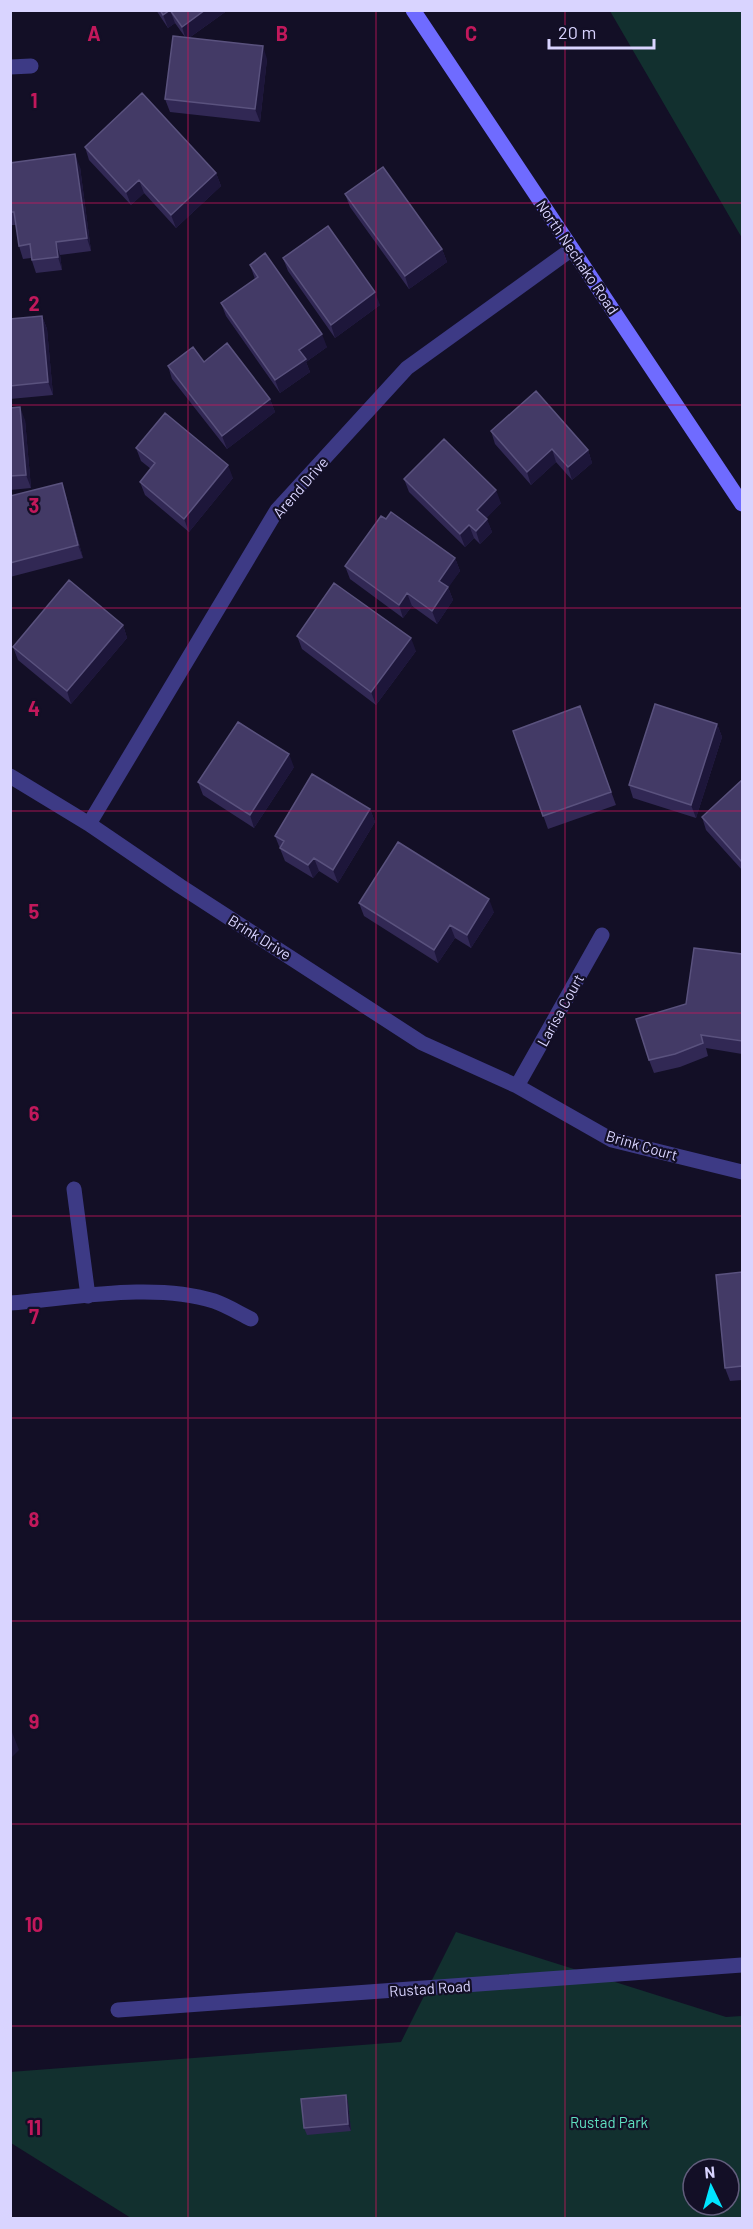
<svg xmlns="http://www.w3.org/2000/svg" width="753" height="2229" font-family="Barlow,sans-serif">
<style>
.green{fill:#12302f;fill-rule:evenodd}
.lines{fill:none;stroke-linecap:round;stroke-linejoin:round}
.street{stroke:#3d3a85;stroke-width:15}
.secondary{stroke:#6f6bff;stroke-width:15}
.wall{fill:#312854}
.shaded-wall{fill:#1d163a}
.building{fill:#433a66;stroke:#5a527e;stroke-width:1.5}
.grid{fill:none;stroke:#c2185b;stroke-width:1.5;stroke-opacity:0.55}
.labels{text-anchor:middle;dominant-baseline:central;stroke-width:4.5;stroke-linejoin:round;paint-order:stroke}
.street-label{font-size:15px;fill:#d9d4ff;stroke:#130f26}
.park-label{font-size:15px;fill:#5fe0c0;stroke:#130f26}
.grid-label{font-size:20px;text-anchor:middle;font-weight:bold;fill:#c2185b;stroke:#130f26;stroke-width:4.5;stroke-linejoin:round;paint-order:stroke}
</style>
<rect width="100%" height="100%" fill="#130f26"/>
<!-- green -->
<path class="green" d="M610,11h132v227z
M456,1932l270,85 16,-1v202h-611l-120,-75 -1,-71 391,-30zM693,2169h36v36h-36z"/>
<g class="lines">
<!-- street -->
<path class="street" d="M10,67l21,-1
M10,776l79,48 91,62 242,157 95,43 95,54 130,32
M89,824l188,-314 130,-142 165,-119
M517,1086l85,-151
M74,1189l14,107
M10,1303c63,-5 144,-21 204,-2 12,4 25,12 37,18
M118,2010l624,-45"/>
<!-- secondary -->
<path class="secondary" d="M413,10l329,494"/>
</g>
<!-- wall -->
<path class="wall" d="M156,10h72l-39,28 78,21 -7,63 -90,-10 -5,-13 20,-62 -10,-14 -7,5z
M85,147l131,26 5,13 -45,42 -32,-35 -13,12 -42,-45z
M10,163l70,4 11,84 -31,4 2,15 -26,3 -5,-15 -8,1 -4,-13 -3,-21h-6z
M345,194l97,55 5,13 -38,27 -59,-82z
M283,258l97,47 -45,33 -47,-67z
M250,265l77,82 -21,15 4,10 -30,21 -54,-77 -5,-13 34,-24z
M42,316l5,13 6,66 -43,4v-80z
M204,362l66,37 5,13 -48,37 -55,-70 -4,-13z
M10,408l15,12 6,68 -21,2z
M491,431l97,19 4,13 -20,17 -16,-18 -25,23 -36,-41z
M136,448l97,30 -44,54 -44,-37 -5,-13 11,-13 -10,-8z
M404,479l97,24 -15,15 6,14 -12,12 -6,-6 -9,9 -56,-55z
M10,496h56l17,62 -73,19z
M386,519l69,39 5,13 -12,16 5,13 -16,24 -25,-18 -9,12 -53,-39 -5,-13z
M123,625l4,13 -56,66 -53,-44 -5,-13z
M297,636l119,15 -40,54 -74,-56z
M580,706l36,99 -68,24 -35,-98z
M717,724l5,13 -26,81 -63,-20 -4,-13z
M294,767l-40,61 -51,-33 -5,-13z
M742,780v90l-36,-40 -4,-13z
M370,809l5,13 -37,61 -19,-12 -6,7 -28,-17 -10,-25z
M359,903l135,9 -23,36 -16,-10 -17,25 -74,-47z
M742,954v100l-36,-6 2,8 -28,11 -26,6 -5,-13 37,-56z
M742,1272v108l-12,1 -5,-13z
M346,2095l2,7 3,29 -44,4 -3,-7z"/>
<!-- shaded-wall -->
<path class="shaded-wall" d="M170,10l5,13 -7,5 -5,-13z
M205,10h23l-42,30 -4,-13z
M263,46l4,13 -7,63 -5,-13z
M75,154l5,13 11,84 -4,-13z
M216,173l5,13 -45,42 -5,-13z
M139,180l5,13 -13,12 -5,-13z
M56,242l4,13 2,15 -4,-13z
M442,249l5,13 -38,27 -4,-13z
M375,292l5,13 -45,33 -4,-13z
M42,316l5,13 6,66 -5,-13z
M322,334l5,13 -21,15 4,10 -30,21 -5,-13 24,-30z
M270,399l5,13 -48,37 -5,-13z
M20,407l5,13 6,68 -5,-13z
M552,449l4,13 -25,23 -4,-13z
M588,450l4,13 -20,17 -4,-13z
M228,465l5,13 -44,54 -5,-13z
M62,483l4,13 17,62 -5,-13z
M496,490l5,13 -19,20 -5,-13z
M487,519l5,13 -12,12 -4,-13z
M469,525l5,13 -9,9 -5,-13z
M455,558l5,13 -16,23 -5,-13z
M448,587l5,13 -16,24 -5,-13z
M407,593l5,13 -9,12 -4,-13z
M123,625l4,13 -56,66 -4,-13z
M411,638l5,13 -40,54 -5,-13z
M717,724l5,13 -26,81 -5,-13z
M289,754l5,13 -40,61 -4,-13z
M370,809l5,13 -37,61 -5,-13z
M314,858l5,13 -6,7 -5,-13z
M489,899l5,13 -23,36 -4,-13z
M450,925l5,13 -17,25 -4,-13z
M12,1732l7,18 -9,9v-25z
M346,2095l2,7 3,29 -3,-7z"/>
<!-- building -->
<path class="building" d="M160,10h10l-7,5z
M170,10h35l-23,17z
M173,36l90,10 -8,63 -90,-10z
M142,93l74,80 -45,42 -32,-35 -13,12 -41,-45z
M75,154l12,84 -31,4 2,15 -26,3 -2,-16 -11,2 -5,-34h-4v-49z
M383,167l59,82 -37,27 -60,-82z
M328,226l47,66 -44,33 -48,-67z
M265,253l57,81 -23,16 7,9 -31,21 -54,-77 37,-26 -8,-12z
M42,316l6,66 -38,4v-67z
M227,343l43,56 -48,37 -54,-70 25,-19 11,15z
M536,391l52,59 -20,17 -16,-18 -25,23 -36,-41z
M20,407l6,68 -16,1v-68z
M165,413l63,52 -44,54 -44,-37 15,-19 -19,-15z
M444,439l52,51 -19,20 10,9 -11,12 -7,-6 -9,9 -56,-55z
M62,483l16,62 -68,18v-67z
M391,512l64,46 -16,23 9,6 -16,24 -25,-18 -8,12 -54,-39 36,-50 5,3z
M69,580l54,45 -56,66 -54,-44z
M334,583l77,55 -40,54 -74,-56z
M655,704l62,20 -26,81 -62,-20z
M580,706l31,86 -68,24 -30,-85z
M238,722l51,32 -39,61 -52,-33z
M312,774l58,35 -37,61 -19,-12 -6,7 -28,-17 4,-7 -9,-5z
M742,780v82l-40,-45z
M398,842l91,57 -22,36 -17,-10 -16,25 -75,-47z
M694,948l48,6v87l-41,-6 2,8 -28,11 -26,6 -13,-41 50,-15z
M742,1272v94l-17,2 -9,-93z
M346,2095l2,29 -44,4 -3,-29z"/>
<!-- grid -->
<path class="grid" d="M188,10v2208M376,10v2208M565,10v2208M10,203h732M10,405h732M10,608h732M10,811h732M10,1013h732M10,1216h732M10,1418h732M10,1621h732M10,1824h732M10,2026h732"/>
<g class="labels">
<!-- street labels -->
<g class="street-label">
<text transform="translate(578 257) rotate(56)">North Nechako Road</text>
<text transform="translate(300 487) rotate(-49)">Arend Drive</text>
<text transform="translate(260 937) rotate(32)">Brink Drive</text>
<text transform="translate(560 1010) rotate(-61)">Larisa Court</text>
<text transform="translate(642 1145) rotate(16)">Brink Court</text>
<text transform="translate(430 1988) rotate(-4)">Rustad Road</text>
</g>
<!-- park labels -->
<g class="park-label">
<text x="609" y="2122">Rustad Park</text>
</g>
</g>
<g class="grid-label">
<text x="94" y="41">A</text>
<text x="282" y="41">B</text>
<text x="471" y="41">C</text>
<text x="34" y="108">1</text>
<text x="34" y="311">2</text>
<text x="34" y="513">3</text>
<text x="34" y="716">4</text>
<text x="34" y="919">5</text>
<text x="34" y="1121">6</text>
<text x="34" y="1324">7</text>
<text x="34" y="1527">8</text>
<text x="34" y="1729">9</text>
<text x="34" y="1932">10</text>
<text x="34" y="2135">11</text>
</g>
<!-- border -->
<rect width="753" height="2229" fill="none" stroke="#d9d4ff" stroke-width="24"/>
<!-- north arrow -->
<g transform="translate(711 2187) rotate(355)"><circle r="28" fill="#130f26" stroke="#625e7d" stroke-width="1.5"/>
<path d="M0-4.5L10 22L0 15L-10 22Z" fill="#00e5ff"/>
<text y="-9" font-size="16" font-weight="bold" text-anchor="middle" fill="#d9d4ff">N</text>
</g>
<!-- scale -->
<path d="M549 39v9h105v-9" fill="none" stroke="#d9d4ff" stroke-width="3"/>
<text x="558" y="39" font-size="18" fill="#d9d4ff" stroke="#130f26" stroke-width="4.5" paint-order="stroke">20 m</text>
</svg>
